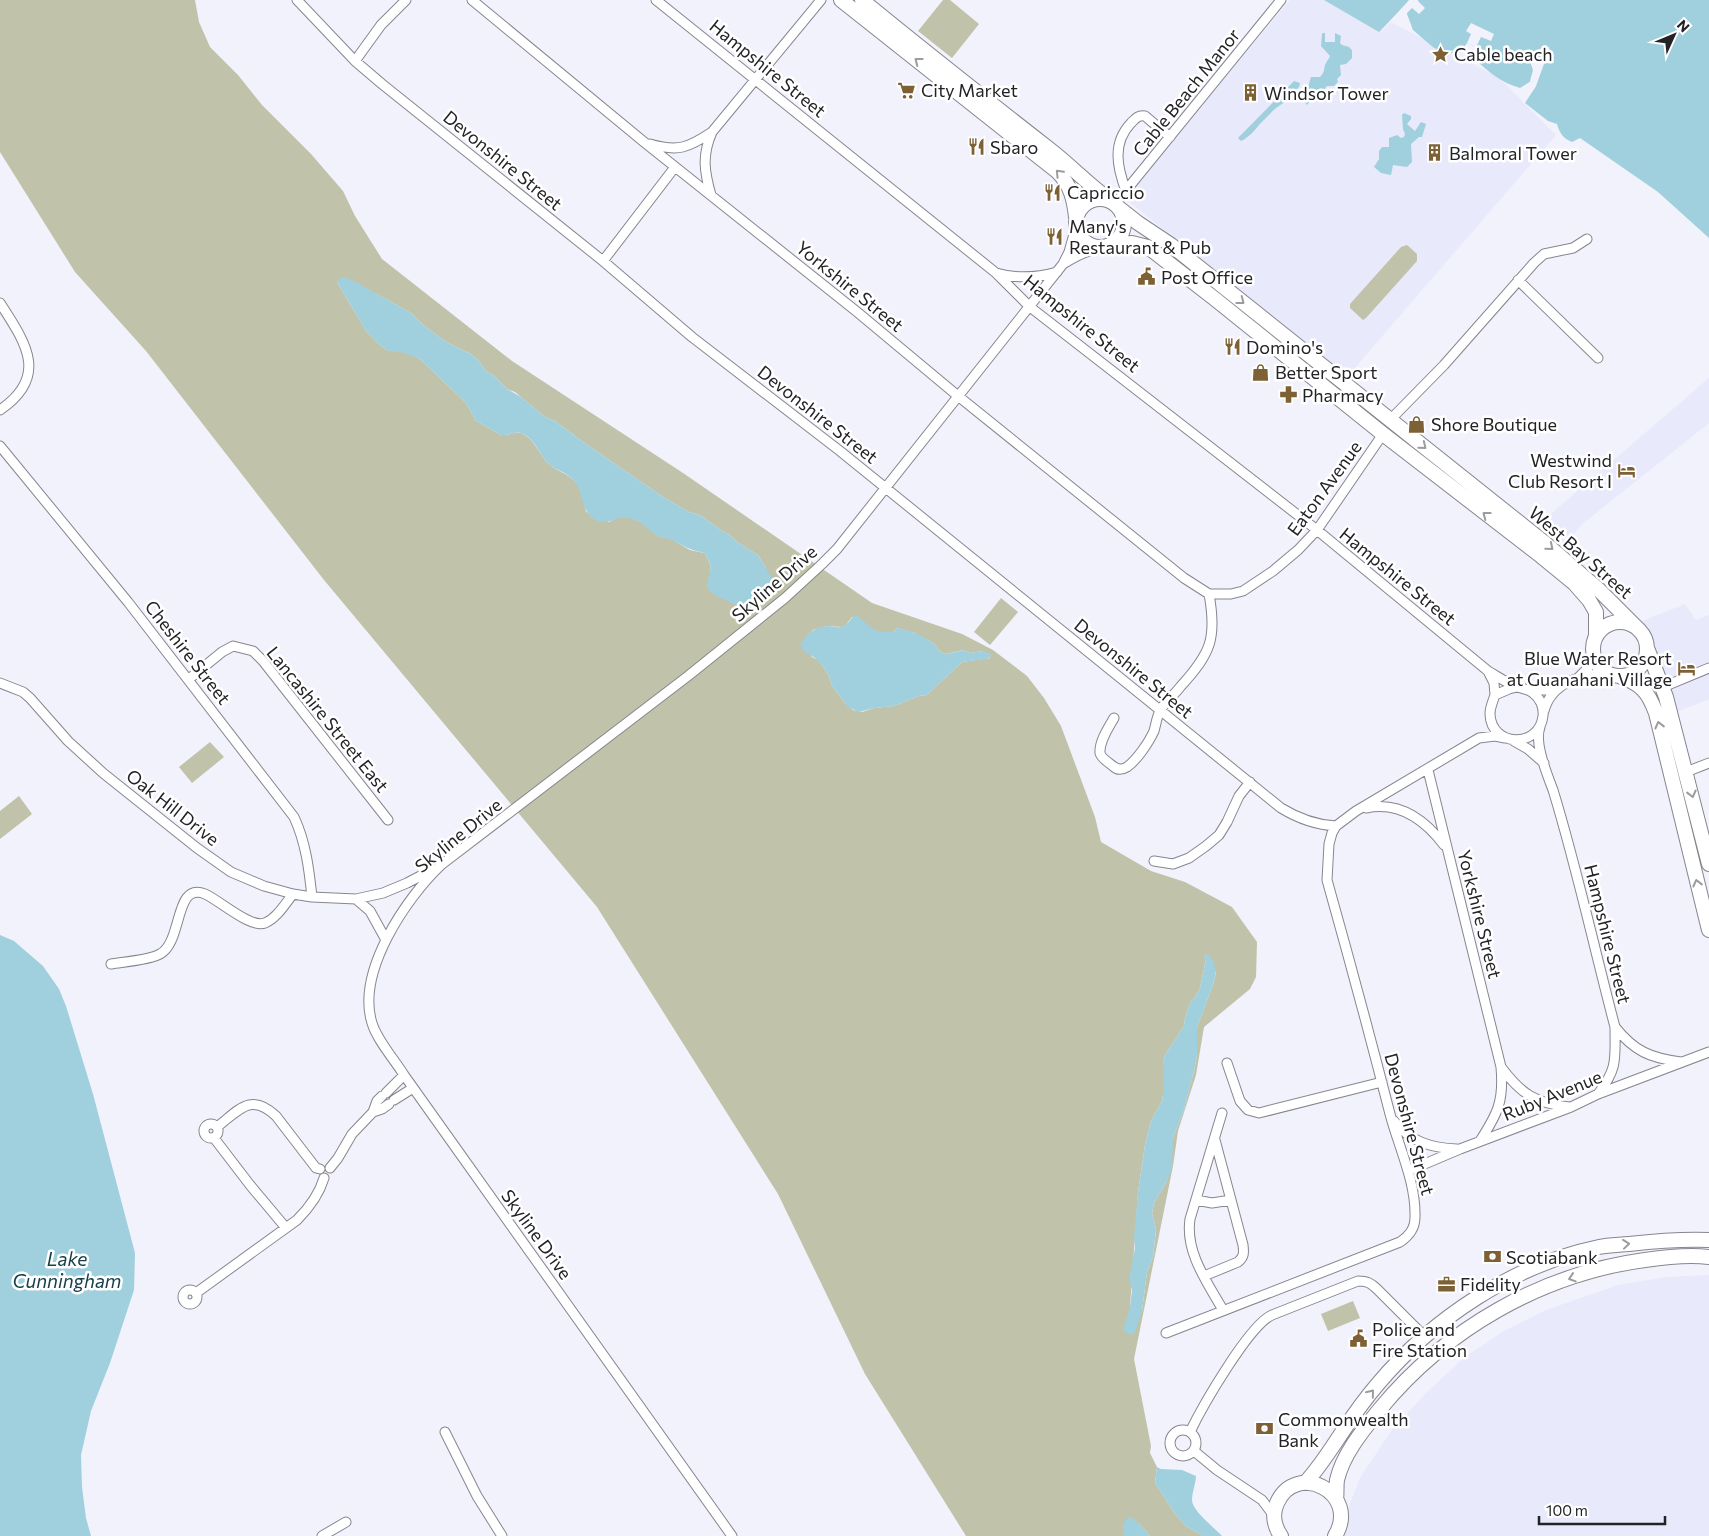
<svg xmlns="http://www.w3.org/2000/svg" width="1709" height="1536" font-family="Commissioner,sans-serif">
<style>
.built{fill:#e8e9fb}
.green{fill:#c0c2a9;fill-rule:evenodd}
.water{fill:#a0d0dd}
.pier{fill:#f1f2fc}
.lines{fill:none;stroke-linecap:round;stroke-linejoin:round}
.minor-casing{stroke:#86868f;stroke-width:11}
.secondary-casing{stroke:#86868f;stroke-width:16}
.minor{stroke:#fff;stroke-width:9}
.secondary{stroke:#fff;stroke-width:14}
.oneway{stroke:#9c9c9e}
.labels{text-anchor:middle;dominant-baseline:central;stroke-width:5;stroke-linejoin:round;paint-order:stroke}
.poi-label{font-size:18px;fill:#232327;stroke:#fff;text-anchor:start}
.street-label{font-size:18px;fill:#232327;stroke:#fff}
.water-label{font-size:19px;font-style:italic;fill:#16414b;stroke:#fff}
</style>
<rect width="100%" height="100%" fill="#f1f2fc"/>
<!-- built -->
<path class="built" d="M1290,0h52l23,9 133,68 58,58 -209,242 -224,-180z
M1709,378v45l-128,102 -17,22 -26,-20 22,-21z
M1685,604l11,16 13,-5v84l-32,13 -25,-74 -12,-16z
M1709,1275v261h-372l23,-58 32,-48 34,-37 39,-36 39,-26 42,-21 72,-25 48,-8z"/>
<!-- green -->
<path class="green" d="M0,0h195l4,22 11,25 28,28 24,30 49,49 32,37 12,25 27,43 130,102 171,112 189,130 90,31 31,16 34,26 17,22 17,28 34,91 6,25 50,29 34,11 47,25 25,35 -1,35 -6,12 -46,38 -8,48 -18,56 -5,35 -39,193 17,87 -1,7 7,14 -2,16 20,31 12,13 17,9h-54l-11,-13 -16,1v12h-157l-101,-162 -87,-180 -181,-287 -273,-327 -178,-229 -71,-79 -75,-120zM337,282l40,12 34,19 12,12 22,16 11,6 15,7 7,6 9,12 6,3 14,14 8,3 30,25 10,4 28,21 80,55 26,15 11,3 22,16 8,4 7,7 21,13 8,13 -58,15c4,-13 4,-19 -4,-30l-14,-3 -19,-11 -13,-3 -17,-14 -10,-4 -11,-2 -11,6 -23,-10c-2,-9 -4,-21 -10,-29 -7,-10 -19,-11 -28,-20 -9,-9 -13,-23 -25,-29 -8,-4 -14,2 -22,1l-25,-14 -10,-18 -46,-44 -16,-7 -18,-2 -8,-7 -12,-12zM852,617c11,2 9,5 17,10 6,5 16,6 24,5l4,-4 18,5 18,10 9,10 4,1 17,-4 7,3 12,-2 8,7 -28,4 -35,33 -8,1 -25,10 -20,2 -12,4 -9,-2 -8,-7 -13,-17 -3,-10 -7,-11 -4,-5 -6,-3 -9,-16 10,-11 14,-4 15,1 3,-1zM1204,955l12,17 -3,13 -16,42v28l-3,16 -10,38 -11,29 -6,43 -13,22 -2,10 4,16 -1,11 -2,17 -6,15 -5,39 -12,-4 8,-115 7,-47 6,-24 11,-20 1,-6v-33l2,-7 19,-29 1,-8 6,-17 4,-3 5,-10 6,-29z
M943,0h7l29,24 -27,34 -34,-27z
M1407,245l10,9v7l-51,57 -3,2 -13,-12v-4l51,-57z
M1001,598l17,14 -28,33 -16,-13z
M210,742l14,15 -32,26 -13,-16z
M19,796l13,18 -32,25v-28z
M1353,1301l7,17 -32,13 -7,-17z"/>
<!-- water -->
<path class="water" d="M1324,0h385v238l-51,-46 -78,-54 -8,4c-9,-4 -12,-8 -15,-18l-9,-3 -23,-18 11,-17 -5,-5 -11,7c-18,-5 -32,-16 -45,-29l1,-12 -9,-4 -7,10h-10l-16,-5 -21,-18 -9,-24 -25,26z
M1323,33h2v9h10v-9l6,3 -1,7 2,2 7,2 3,3v8l-6,6 -6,1 1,10 -4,4 1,3 -4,4h-7l-11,13 -3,-2 -6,8 -3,-4 7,-24h9c4,-4 4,-7 5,-12 1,-3 4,-6 5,-9l-9,-10 1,-12z
M1294,81l6,2 -1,4c-5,4 -9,8 -14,14 -2,3 -2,2 -6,5 -5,3 -10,9 -14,13 -9,8 -13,17 -24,22l-3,-3z
M1404,113l7,3v3l-4,5 8,7 6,-9 5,2 -4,13h-3l-8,7 1,18 -5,5 -14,-2 -2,10 -10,-2 -7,-6 5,-8v-8l3,-4h7v-9l8,-3 4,3 3,-1 1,-3 -2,-5 -1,-14z
M344,277l10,4 57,32 12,12 22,16 11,6 15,7 7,6 9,12 6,3 14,14 14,8 24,20 10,4 28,21 80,55 26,15 11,3 22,16 8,4 7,7 21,13 14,23 -2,16 -12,11 -6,2 -16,-2 -21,-10 -8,-6c1,-17 9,-20 -3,-36 -14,-3 -20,-7 -32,-13 -4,-2 -10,-2 -14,-4 -11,-6 -14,-15 -29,-18 -13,-3 -20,8 -32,3 -16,-7 -13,-27 -22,-39 -7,-10 -19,-11 -27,-19 -9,-9 -13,-24 -25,-29 -8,-4 -14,2 -22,1l-25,-14 -10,-18 -46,-44 -16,-6 -18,-3 -8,-7 -12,-12 -29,-49 2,-3z
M855,615c17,10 14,18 38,17l4,-4 10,2 13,5 13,8 9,10 5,1 16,-4 7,3 12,-2 7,2 3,3 -6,3 -24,3 -35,33 -8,1 -25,10 -20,2 -15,4 -11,-5 -3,-4 -13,-17 -3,-10 -7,-11 -7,-7 -11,-7 -4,-6c6,-10 15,-19 28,-19 5,0 11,3 16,0 4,-2 7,-8 11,-11z
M0,935l14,6 29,25 16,23 7,17 27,88 42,159 -1,37 -24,73 -19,48 -10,44 1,32 4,31 5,18h-91z
M1208,954l5,6 3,11 -3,14 -16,42v28l-3,16 -10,38 -11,29 -1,30 -5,13 -13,22 -2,10 4,16 -3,28 -6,15 -5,39 -7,21 -5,3 -7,-5 7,-23 2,-17 -3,-11 6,-31 -1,-11 4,-45 7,-47 6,-24 11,-20 1,-6v-33l2,-7 19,-29 1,-8 6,-17 4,-3 5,-10 6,-29 -2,-4z
M1157,1467l4,2 21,1 14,6c0,7 -4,16 -4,24 0,11 23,28 30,36h-18l-17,-9 -12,-13 -20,-31z
M1129,1516l10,7 11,13h-27v-12z"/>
<!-- pier -->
<path class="pier" d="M1409,0h9v1l7,7 -6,6 -7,-6 -7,7 -2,-4 -24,23z
M1471,23l23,11 -3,7 -10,-4 -5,10 -9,-4 4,-9 -5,-3z
M1549,47l1,5 -2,1 -12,33 -13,19v-3l10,-16v-3l-3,-2 3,-11 -5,-14 1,-3 4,1 7,7 3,-7h-3l-1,-5z"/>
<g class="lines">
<defs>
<path id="minor" d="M297,0l58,61 27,23 221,177 89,76 148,114 441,357c18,11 35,17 55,18
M472,0l172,142 212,169 102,85 226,182 25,16h22l12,-3 30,-20 25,-21 19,-20 66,-96
M656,0l340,273 34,34 287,223 171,141c9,5 17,11 27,15 6,3 12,2 18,7 7,5 11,14 10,23 -4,33 -52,31 -53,-2 0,-7 3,-13 5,-19l14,-6 8,-2
M355,61l26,-36 25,-25
M650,144c28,8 38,4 62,-12
M1126,191c-9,-24 -14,-48 5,-68 5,-5 7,-8 14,-7l25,21
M711,195c-7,-24 -9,-40 1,-63l109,-132
M1115,204l166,-204
M603,261l72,-94
M1063,264c13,-8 24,-14 39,-17
M996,273c21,6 40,5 61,-1
M1518,280l80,78
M0,303c25,39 50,73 0,107
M1390,420l54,-55 90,-102 10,-9 29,-6 14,-9
M0,446l128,156 166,215c12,26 15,52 18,80
M1488,671l6,12 1,12
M1579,677l9,-9 6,-11
M189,679l33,-27 11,-6 20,5 10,10 125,159
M0,683l23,9 7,6 38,43 35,32 94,75 34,24 33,14 29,8 19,3 44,2 27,-6 24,-10 23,-12
M1663,687l46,-19
M1529,689l14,1 15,-2
M1544,711c7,-28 38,-38 64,-37
M1114,718c-5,9 -15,23 -14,35 1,5 9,10 13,13 4,4 9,4 14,1 10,-7 22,-25 27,-36 2,-7 3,-16 7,-22 5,-8 14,-15 20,-23 30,-33 36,-48 28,-92
M1540,727c-6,16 7,47 13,63 24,78 41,158 62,237 0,32 3,41 -17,67
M1514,741l14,8 16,14
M1428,770l73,297c3,34 -3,46 -21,74
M1686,772l23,-9
M1366,808c33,-7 59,12 78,37
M1154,861l19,3 16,-6 17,-12 13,-11 8,-13 12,-26 11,-14
M356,899l14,12 16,29
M111,964c12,-2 39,-4 49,-10 23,-12 14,-73 45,-60 14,6 46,35 60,29 12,-5 20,-19 28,-29
M1615,1027c19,24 35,31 66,35
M1227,1063l13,38 8,9 11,3 123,-31
M1501,1067c20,27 34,36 68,40
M386,1093l18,-18
M394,1100l19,-12
M373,1112l9,-3 7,-5
M1222,1113l-32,106c-5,33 17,63 33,91
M1394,1121c16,21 38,27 63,28
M204 1131a7 7 0 1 1 14 0a7 7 0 1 1-14 0Z
M217,1127c22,-17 34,-35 59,-11l40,52 4,1
M214,1138l36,47 36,43
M330,1168l8,-10 14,-24 21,-22 4,-11 5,-5
M1408,1171l52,-22 111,-42 27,-13 111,-42
M1196,1200l16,3 19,-3
M1204,1276l34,-14c6,-5 6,-9 5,-17l-28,-105
M183 1297a7 7 0 1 1 14 0a7 7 0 1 1-14 0Z
M196,1293l101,-73c13,-13 22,-25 27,-42
M1166,1333l234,-91c9,-6 15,-13 15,-25 1,-35 -16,-69 -25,-103 -20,-78 -41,-156 -63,-234l2,-36 3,-11 4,-7 20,-15 123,-73 16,-2 10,2
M1170 1443a13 13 0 1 1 26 0a13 13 0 1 1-26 0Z
M445,1432l32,64 25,40
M1190,1432c12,-25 59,-107 82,-117l86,-34c9,0 13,2 19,8l47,47
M1194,1451l23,19 45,30 12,16
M322,1536l24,-14
M732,1536l-328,-461c-10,-16 -27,-35 -32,-52 -16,-51 34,-125 69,-158l247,-189 97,-78 37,-34 15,-15 226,-285 6,-12 7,-25"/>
<path id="secondary" d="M841,0l217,172c13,14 16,27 18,45
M862,0c63,52 127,102 191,152 20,16 37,34 58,49
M1076 223a24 24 0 1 1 48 0a24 24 0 1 1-48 0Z
M1119,208l19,15 33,22 375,299 52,45 42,42
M1110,245l22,-2 16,4 67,52 168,135 158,122 33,27 15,17 7,12v23
M1593 649a27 27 0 1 1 54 0a27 27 0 1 1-54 0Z
M1647,648l19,49 43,167
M1619,676c22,8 29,15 37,37l53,217
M1305,1483c16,-17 27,-36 40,-55 10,-15 20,-29 32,-43 56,-67 136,-120 222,-138 10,-2 20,-2 30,-3 27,-3 53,-5 80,-4
M1336,1499c1,-6 0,-13 1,-19 6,-26 26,-50 43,-71 66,-80 161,-135 265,-149 20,-3 43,-6 64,-3
M1281,1536c-7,-10 -9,-22 -4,-33 19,-43 84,-10 58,33"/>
</defs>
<!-- minor casing -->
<use href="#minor" class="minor-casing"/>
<!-- secondary casing -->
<use href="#secondary" class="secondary-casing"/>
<!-- minor -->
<use href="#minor" class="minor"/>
<!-- secondary -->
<use href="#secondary" class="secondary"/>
</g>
<!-- one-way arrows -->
<defs><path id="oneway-chevron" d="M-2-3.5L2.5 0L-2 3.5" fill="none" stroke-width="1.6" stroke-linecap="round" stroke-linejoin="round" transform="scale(1.25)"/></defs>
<g class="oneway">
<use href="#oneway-chevron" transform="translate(918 61) rotate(-142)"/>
<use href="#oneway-chevron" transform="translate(1059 173) rotate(-134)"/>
<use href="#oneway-chevron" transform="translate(1241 301) rotate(38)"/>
<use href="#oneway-chevron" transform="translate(1423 446) rotate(39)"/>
<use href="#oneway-chevron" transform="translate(1486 515) rotate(-143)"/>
<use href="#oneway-chevron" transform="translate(1550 547) rotate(40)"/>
<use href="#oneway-chevron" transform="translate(1659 725) rotate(-104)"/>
<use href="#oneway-chevron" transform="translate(1692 794) rotate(76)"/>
<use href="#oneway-chevron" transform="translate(1697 883) rotate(-104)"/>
<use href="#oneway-chevron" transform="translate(1626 1244) rotate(-6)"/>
<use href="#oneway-chevron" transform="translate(1572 1278) rotate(162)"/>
<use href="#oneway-chevron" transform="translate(1371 1393) rotate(-51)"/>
</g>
<!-- icons -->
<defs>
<symbol id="sight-bare" viewBox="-9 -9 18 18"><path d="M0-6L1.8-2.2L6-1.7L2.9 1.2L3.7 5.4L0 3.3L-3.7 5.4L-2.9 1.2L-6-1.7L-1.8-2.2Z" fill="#7d6134" stroke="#fff" stroke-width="2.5" paint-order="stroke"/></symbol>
<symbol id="supermarket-bare" viewBox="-9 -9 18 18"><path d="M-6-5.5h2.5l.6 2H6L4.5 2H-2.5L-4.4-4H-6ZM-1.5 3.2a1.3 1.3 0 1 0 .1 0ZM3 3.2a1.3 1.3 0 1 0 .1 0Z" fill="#7d6134" stroke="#fff" stroke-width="2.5" paint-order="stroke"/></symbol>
<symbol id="building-bare" viewBox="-9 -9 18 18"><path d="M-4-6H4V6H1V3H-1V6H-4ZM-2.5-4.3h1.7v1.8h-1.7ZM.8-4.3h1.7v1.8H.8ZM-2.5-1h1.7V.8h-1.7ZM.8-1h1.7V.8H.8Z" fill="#7d6134" stroke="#fff" stroke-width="2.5" paint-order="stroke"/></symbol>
<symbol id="restaurant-bare" viewBox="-9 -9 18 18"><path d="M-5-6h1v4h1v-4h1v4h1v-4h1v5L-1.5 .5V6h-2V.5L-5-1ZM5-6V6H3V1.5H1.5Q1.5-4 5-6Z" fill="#7d6134" stroke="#fff" stroke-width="2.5" paint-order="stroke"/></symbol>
<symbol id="civic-bare" viewBox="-9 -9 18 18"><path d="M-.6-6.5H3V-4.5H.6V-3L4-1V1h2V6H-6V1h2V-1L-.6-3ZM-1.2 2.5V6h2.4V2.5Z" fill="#7d6134" stroke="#fff" stroke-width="2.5" paint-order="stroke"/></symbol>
<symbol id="shop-bare" viewBox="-9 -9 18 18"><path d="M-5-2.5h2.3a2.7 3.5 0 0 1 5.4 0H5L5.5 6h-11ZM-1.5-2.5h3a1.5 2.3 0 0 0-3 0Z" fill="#7d6134" stroke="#fff" stroke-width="2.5" paint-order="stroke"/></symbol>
<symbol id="pharmacy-bare" viewBox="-9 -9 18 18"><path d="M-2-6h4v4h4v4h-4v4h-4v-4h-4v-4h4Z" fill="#7d6134" stroke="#fff" stroke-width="2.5" paint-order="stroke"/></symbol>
<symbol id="hotel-bare" viewBox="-9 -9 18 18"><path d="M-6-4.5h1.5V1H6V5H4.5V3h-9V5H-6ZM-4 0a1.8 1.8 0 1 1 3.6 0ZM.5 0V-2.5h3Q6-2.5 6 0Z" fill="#7d6134" stroke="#fff" stroke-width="2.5" paint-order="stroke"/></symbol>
<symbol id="bank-bare" viewBox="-9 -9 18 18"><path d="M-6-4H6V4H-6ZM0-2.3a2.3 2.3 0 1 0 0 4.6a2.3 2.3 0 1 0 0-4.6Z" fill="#7d6134" stroke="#fff" stroke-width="2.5" paint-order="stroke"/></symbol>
<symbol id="office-bare" viewBox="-9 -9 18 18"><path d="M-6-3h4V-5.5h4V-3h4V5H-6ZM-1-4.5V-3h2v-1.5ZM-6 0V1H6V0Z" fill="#7d6134" stroke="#fff" stroke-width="2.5" paint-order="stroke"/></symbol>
</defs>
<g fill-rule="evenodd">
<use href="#sight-bare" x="1428" y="42" width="25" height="25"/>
<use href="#supermarket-bare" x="894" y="78" width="25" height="25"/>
<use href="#building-bare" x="1238" y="80" width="25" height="25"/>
<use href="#restaurant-bare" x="964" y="134" width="25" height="25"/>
<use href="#building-bare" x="1422" y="140" width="25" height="25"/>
<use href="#restaurant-bare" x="1040" y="180" width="25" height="25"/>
<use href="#restaurant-bare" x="1042" y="224" width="25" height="25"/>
<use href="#civic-bare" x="1134" y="264" width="25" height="25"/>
<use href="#restaurant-bare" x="1220" y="334" width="25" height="25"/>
<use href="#shop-bare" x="1248" y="360" width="25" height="25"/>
<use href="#pharmacy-bare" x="1276" y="382" width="25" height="25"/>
<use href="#shop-bare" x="1404" y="412" width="25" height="25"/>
<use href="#hotel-bare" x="1614" y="458" width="25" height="25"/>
<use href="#hotel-bare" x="1674" y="656" width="25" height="25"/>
<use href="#bank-bare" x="1480" y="1244" width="25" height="25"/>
<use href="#office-bare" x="1434" y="1272" width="25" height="25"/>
<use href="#civic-bare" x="1346" y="1326" width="25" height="25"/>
<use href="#bank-bare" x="1252" y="1416" width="25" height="25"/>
</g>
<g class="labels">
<!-- poi labels -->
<g class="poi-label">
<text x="1454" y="54">Cable beach</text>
<text x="921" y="90">City Market</text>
<text x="1264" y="93">Windsor Tower</text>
<text x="990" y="147">Sbaro</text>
<text x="1449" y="153">Balmoral Tower</text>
<text x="1067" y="192">Capriccio</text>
<text x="1069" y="226">Many's<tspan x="1069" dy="21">Restaurant &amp; Pub</tspan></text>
<text x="1161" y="277">Post Office</text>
<text x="1246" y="347">Domino's</text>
<text x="1275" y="372">Better Sport</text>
<text x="1302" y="395">Pharmacy</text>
<text x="1431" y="424">Shore Boutique</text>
<text x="1612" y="460" text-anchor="end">Westwind<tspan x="1612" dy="21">Club Resort I</tspan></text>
<text x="1672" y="658" text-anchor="end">Blue Water Resort<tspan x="1672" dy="21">at Guanahani Village</tspan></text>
<text x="1506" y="1257">Scotiabank</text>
<text x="1460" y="1284">Fidelity</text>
<text x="1372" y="1329">Police and<tspan x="1372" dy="21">Fire Station</tspan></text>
<text x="1278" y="1419">Commonwealth<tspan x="1278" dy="21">Bank</tspan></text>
</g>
<!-- street labels -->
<g class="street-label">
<text transform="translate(768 68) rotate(39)">Hampshire Street</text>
<text transform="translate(1186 92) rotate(-51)">Cable Beach Manor</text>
<text transform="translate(503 160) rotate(39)">Devonshire Street</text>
<text transform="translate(850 286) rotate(39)">Yorkshire Street</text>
<text transform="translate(1082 323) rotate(39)">Hampshire Street</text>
<text transform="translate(818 414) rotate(38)">Devonshire Street</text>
<text transform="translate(1324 488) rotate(-54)">Eaton Avenue</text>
<text transform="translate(1581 552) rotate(41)">West Bay Street</text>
<text transform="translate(1398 576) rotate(39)">Hampshire Street</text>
<text transform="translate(774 583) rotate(-41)">Skyline Drive</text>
<text transform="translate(188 652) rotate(52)">Cheshire Street</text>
<text transform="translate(1134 668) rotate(39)">Devonshire Street</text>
<text transform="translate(328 719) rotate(51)">Lancashire Street East</text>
<text transform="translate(173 807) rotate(38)">Oak Hill Drive</text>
<text transform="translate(458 835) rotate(-39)">Skyline Drive</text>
<text transform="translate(1480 914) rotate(76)">Yorkshire Street</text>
<text transform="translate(1608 934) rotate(76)">Hampshire Street</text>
<text transform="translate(1552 1095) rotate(-22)">Ruby Avenue</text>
<text transform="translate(1410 1124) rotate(75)">Devonshire Street</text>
<text transform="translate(537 1234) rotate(54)">Skyline Drive</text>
</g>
<!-- water labels -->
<g class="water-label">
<text x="67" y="1258">Lake<tspan x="67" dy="22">Cunningham</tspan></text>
</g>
</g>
<!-- north arrow -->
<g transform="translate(1674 35) rotate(46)" stroke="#ffffff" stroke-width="4" paint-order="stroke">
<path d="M0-4L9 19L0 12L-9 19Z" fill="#232327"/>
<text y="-8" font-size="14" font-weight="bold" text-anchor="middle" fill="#232327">N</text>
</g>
<!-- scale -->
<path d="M1539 1516v8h126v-8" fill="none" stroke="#232327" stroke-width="2.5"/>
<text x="1546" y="1516" font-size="15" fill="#232327" stroke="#ffffff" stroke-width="4" paint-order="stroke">100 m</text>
</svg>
